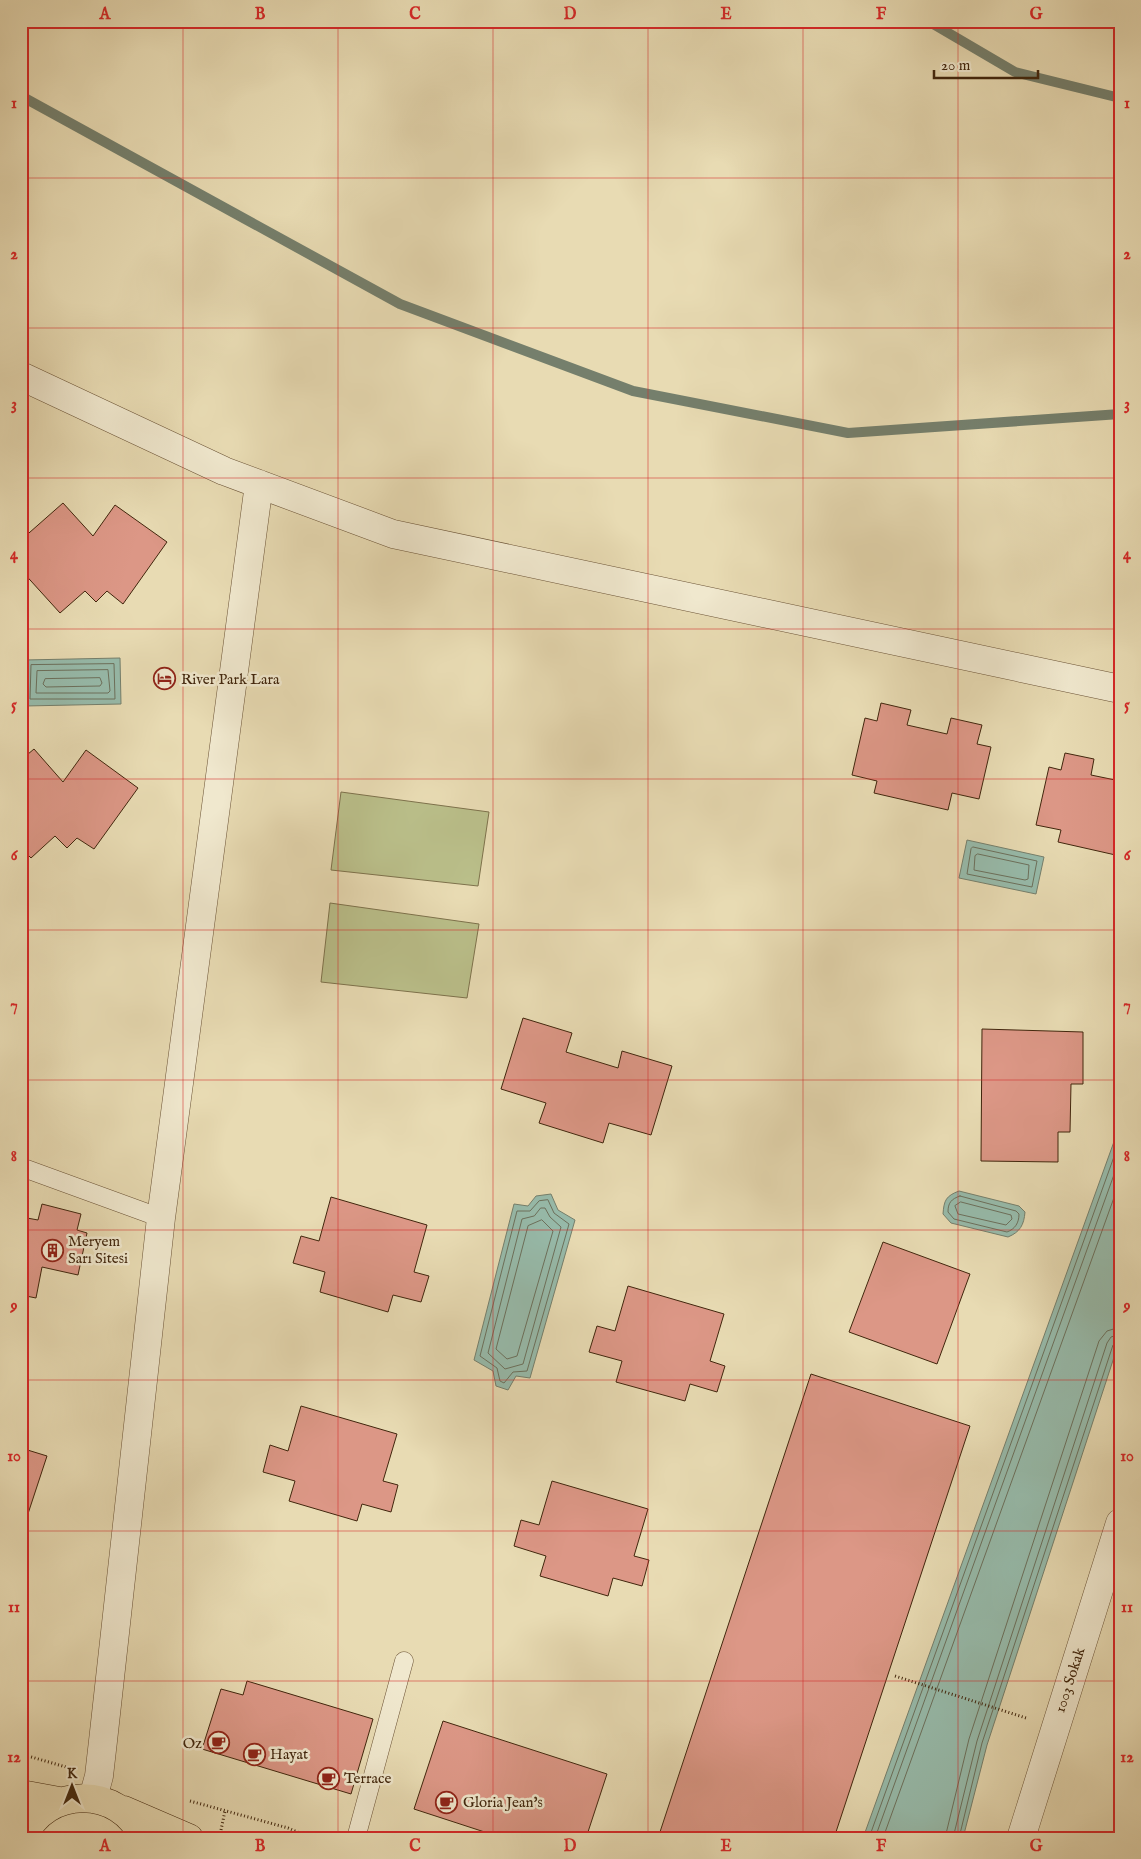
<svg xmlns="http://www.w3.org/2000/svg" width="1141" height="1859" font-family="'IM FELL English',serif">
<style>
.green{fill:#babf8a;stroke:#7e724c}
.water{fill:#97bbab;stroke:#757f6c}
.lines{fill:none;stroke-linecap:round;stroke-linejoin:round}
.shore{stroke:#6c705c;stroke-width:1}
.stream{stroke:#757f6c;stroke-width:10}
.building{fill:#dc9786;stroke:#41260d}
.service-casing{stroke:#6b5336;stroke-width:19}
.minor-casing{stroke:#6b5336;stroke-width:29}
.primary-casing{stroke:#41260d;stroke-width:29}
.path{stroke:#41260d;stroke-width:3;stroke-dasharray:1 2.5;stroke-linecap:butt}
.service{stroke:#f0e8ce;stroke-width:18}
.minor{stroke:#f0e8ce;stroke-width:28}
.primary{stroke:#e8dbb3;stroke-width:28}
.grid{fill:none;stroke:#d62828;stroke-width:1;stroke-opacity:0.55}
.labels{text-anchor:middle;dominant-baseline:central;stroke-width:5;stroke-linejoin:round;paint-order:stroke}
.poi-label{font-size:15px;fill:#41260d;stroke:#f0e8ce;text-anchor:start}
.street-label{font-size:15px;fill:#41260d;stroke:#f0e8ce}
.neatline{fill:none;stroke:#d62828;stroke-width:2}
.grid-label{font-size:16px;text-anchor:middle;font-weight:bold;fill:#d62828}
</style>
<rect width="100%" height="100%" fill="#e8dbb3"/>
<filter id="stains"><feTurbulence type="fractalNoise" baseFrequency=".004" numOctaves="4"/><feColorMatrix values="0 0 0 0 .2 0 0 0 0 .09 0 0 0 0 .02 0 0 0 .5 -.17"/></filter>
<radialGradient id="worn" r=".72"><stop offset=".6" stop-color="#630" stop-opacity="0"/><stop offset="1" stop-color="#630" stop-opacity=".3"/></radialGradient>
<!-- green -->
<path class="green" d="M341,792l148,20 -11,74 -147,-16z
M330,903l149,21 -12,74 -146,-16z"/>
<!-- water -->
<path class="water" d="M120,658l1,46 -96,2 -1,-46z
M967,840l77,17 -8,37 -77,-16z
M1120,1125v214l-133,406 -24,93h-100z
M959,1191l60,15 6,6c-1,13 -5,20 -17,25l-57,-14 -8,-9c1,-14 3,-18 16,-23z
M551,1194l7,16 17,10 -45,158 -14,-2 -8,14 -12,-4 -3,-15 -19,-11 40,-156 14,2 8,-10z"/>
<g class="lines">
<!-- shore -->
<path class="shore" d="M114,664l1,35h-85l1,-34z
M108,670l2,21 -2,2h-72l1,-22z
M100,678l2,5 -2,3 -54,1 -3,-3 2,-5z
M973,847l64,14 -5,26 -65,-13 4,-25z
M978,854l51,11 -1,14 -3,1 -51,-10 1,-14z
M960,1196l56,15 3,3c0,9 -4,15 -12,18l-53,-13 -6,-7c0,-9 3,-13 12,-16z
M548,1200l6,13 15,11 -42,147 -14,1 -9,11 -4,-2 -3,-13 -17,-12 37,-145h13l9,-10z
M961,1202l50,13 1,4 -6,6 -48,-11 -3,-8z
M541,1208h4l5,9 11,10 -38,137 -18,5 -17,-16 34,-134 12,-3z
M542,1220l11,11 -36,125 -10,3 -11,-10 32,-123z
M869,1838l251,-698
M875,1838l245,-680
M883,1838l237,-657
M945,1838l24,-99 130,-398 8,-10 13,-4
M953,1838l24,-97 130,-398 4,-6 9,-3
M959,1838l23,-95 131,-398 7,-4"/>
<!-- stream -->
<path class="stream" d="M928,21l87,51 105,26
M21,96l379,208 233,87 215,42 272,-19"/>
</g>
<!-- building -->
<path class="building" d="M63,503l30,33 22,-31 52,37 -44,62 -16,-13 -11,11 -11,-11 -25,22 -39,-43v-30z
M881,703l30,7 -4,15 40,9 4,-16 31,7 -5,19 14,3 -12,52 -27,-6 -4,17 -74,-17 3,-12 -25,-6 13,-57 12,3z
M34,749l29,33 23,-32 52,38 -44,61 -17,-11 -10,10 -12,-12 -24,22 -10,-10v-88z
M1065,753l29,6 -3,16 29,6v75l-62,-14 3,-12 -25,-5 13,-58 12,3z
M523,1018l49,15 -6,19 52,16 4,-17 50,15 -21,69 -42,-12 -6,20 -64,-20 7,-20 -45,-14z
M982,1029l101,3v52h-12l-1,48h-12v30l-77,-1z
M331,1197l96,28 -13,47 15,4 -8,26 -28,-7 -5,17 -68,-20 5,-20 -32,-9 8,-27 18,5z
M42,1204l39,10 -4,16 10,3 -9,42 -36,-8 -6,31 -15,-3v-67l3,1 3,-11 11,2z
M883,1242l87,32 -33,90 -88,-32z
M628,1286l96,28 -14,47 15,5 -8,26 -27,-8 -5,17 -69,-19 6,-21 -33,-9 8,-26 18,5z
M811,1374l159,52 -136,412h-176z
M301,1406l96,28 -14,47 15,4 -7,27 -29,-8 -5,17 -68,-20 6,-20 -32,-9 7,-27 18,6z
M21,1448l26,8 -26,79z
M552,1481l96,28 -14,47 15,4 -7,26 -29,-8 -5,18 -68,-20 6,-20 -32,-10 7,-26 18,5z
M247,1681l126,38 -22,75 -149,-45 19,-60 22,6z
M443,1721l164,53 -21,64h-83l-89,-29z"/>
<g class="lines">
<defs>
<path id="service" d="M21,1167l140,51
M356,1838l48,-177"/>
<path id="minor" d="M21,376l203,95 169,63 727,155
M93,1798l6,-22 4,-35 58,-523 98,-734
M1021,1838l99,-315"/>
<path id="primary" d="M21,1794l38,7
M124,1810l65,28
M23,1838c22,-53 98,-53 120,0"/>
</defs>
<!-- service casing -->
<use href="#service" class="service-casing"/>
<!-- minor casing -->
<use href="#minor" class="minor-casing"/>
<!-- primary casing -->
<use href="#primary" class="primary-casing"/>
<!-- path -->
<path class="path" d="M895,1676l131,42
M21,1754l45,13
M190,1801l98,27 23,10
M221,1830l4,-19"/>
<!-- service -->
<use href="#service" class="service"/>
<!-- minor -->
<use href="#minor" class="minor"/>
<!-- primary -->
<use href="#primary" class="primary"/>
</g>
<!-- grid -->
<path class="grid" d="M183,21v1817M338,21v1817M493,21v1817M648,21v1817M803,21v1817M958,21v1817M21,178h1099M21,328h1099M21,478h1099M21,629h1099M21,779h1099M21,930h1099M21,1080h1099M21,1230h1099M21,1380h1099M21,1531h1099M21,1681h1099"/>
<!-- icons -->
<defs>
<symbol id="hotel-ring" viewBox="-11 -11 22 22"><circle r="9.5" fill="#f0e8ce" stroke="#8f2418" stroke-width="1.5"/><path d="M-6-4.5h1.5V1H6V5H4.5V3h-9V5H-6ZM-4 0a1.8 1.8 0 1 1 3.6 0ZM.5 0V-2.5h3Q6-2.5 6 0Z" fill="#8f2418"/></symbol>
<symbol id="building-ring" viewBox="-11 -11 22 22"><circle r="9.5" fill="#f0e8ce" stroke="#8f2418" stroke-width="1.5"/><path d="M-4-6H4V6H1V3H-1V6H-4ZM-2.5-4.3h1.7v1.8h-1.7ZM.8-4.3h1.7v1.8H.8ZM-2.5-1h1.7V.8h-1.7ZM.8-1h1.7V.8H.8Z" fill="#8f2418"/></symbol>
<symbol id="cafe-ring" viewBox="-11 -11 22 22"><circle r="9.5" fill="#f0e8ce" stroke="#8f2418" stroke-width="1.5"/><path d="M-5.5-4.5H6V0H3Q3 3.5 0 3.5H-2.5Q-5.5 3.5-5.5 0ZM3-3.2v2h1.7v-2ZM-6 4.5H4V6H-6Z" fill="#8f2418"/></symbol>
</defs>
<g fill-rule="evenodd">
<use href="#hotel-ring" x="152" y="666" width="25" height="25"/>
<use href="#building-ring" x="40" y="1238" width="25" height="25"/>
<use href="#cafe-ring" x="206" y="1730" width="25" height="25"/>
<use href="#cafe-ring" x="242" y="1742" width="25" height="25"/>
<use href="#cafe-ring" x="316" y="1766" width="25" height="25"/>
<use href="#cafe-ring" x="434" y="1790" width="25" height="25"/>
</g>
<g class="labels">
<!-- poi labels -->
<g class="poi-label">
<text x="181" y="679">River Park Lara</text>
<text x="68" y="1241">Meryem<tspan x="68" dy="17">Sarı Sitesi</tspan></text>
<text x="202" y="1743" text-anchor="end">Oz</text>
<text x="270" y="1754">Hayat</text>
<text x="344" y="1778">Terrace</text>
<text x="463" y="1802">Gloria Jean's</text>
</g>
<!-- street labels -->
<g class="street-label">
<text transform="translate(1070 1680) rotate(-72)">1003 Sokak</text>
</g>
</g>
<!-- margin -->
<rect width="1141" height="1859" fill="none" stroke="#e8dbb3" stroke-width="55"/>
<!-- north arrow -->
<g transform="translate(72 1786)" stroke="#f0e8ce" stroke-width="4" paint-order="stroke">
<path d="M0-4L9 19L0 12L-9 19Z" fill="#41260d"/>
<text y="-8" font-size="14" font-weight="bold" text-anchor="middle" fill="#41260d">K</text>
</g>
<!-- scale -->
<path d="M934 70v8h104v-8" fill="none" stroke="#41260d" stroke-width="2.5"/>
<text x="941" y="70" font-size="15" fill="#41260d" stroke="#f0e8ce" stroke-width="4" paint-order="stroke">20 m</text>
<rect x="28" y="28" width="1086" height="1804" class="neatline"/>
<g class="grid-label">
<text x="105" y="19">A</text>
<text x="260" y="19">B</text>
<text x="415" y="19">C</text>
<text x="570" y="19">D</text>
<text x="726" y="19">E</text>
<text x="881" y="19">F</text>
<text x="1036" y="19">G</text>
<text x="14" y="108">1</text>
<text x="1127" y="108">1</text>
<text x="14" y="259">2</text>
<text x="1127" y="259">2</text>
<text x="14" y="409">3</text>
<text x="1127" y="409">3</text>
<text x="14" y="559">4</text>
<text x="1127" y="559">4</text>
<text x="14" y="710">5</text>
<text x="1127" y="710">5</text>
<text x="14" y="860">6</text>
<text x="1127" y="860">6</text>
<text x="14" y="1010">7</text>
<text x="1127" y="1010">7</text>
<text x="14" y="1161">8</text>
<text x="1127" y="1161">8</text>
<text x="14" y="1311">9</text>
<text x="1127" y="1311">9</text>
<text x="14" y="1461">10</text>
<text x="1127" y="1461">10</text>
<text x="14" y="1612">11</text>
<text x="1127" y="1612">11</text>
<text x="14" y="1762">12</text>
<text x="1127" y="1762">12</text>
<text x="105" y="1851">A</text>
<text x="260" y="1851">B</text>
<text x="415" y="1851">C</text>
<text x="570" y="1851">D</text>
<text x="726" y="1851">E</text>
<text x="881" y="1851">F</text>
<text x="1036" y="1851">G</text>
</g>
<rect width="100%" height="100%" filter="url(#stains)"/>
<rect width="100%" height="100%" fill="url(#worn)"/>
</svg>
